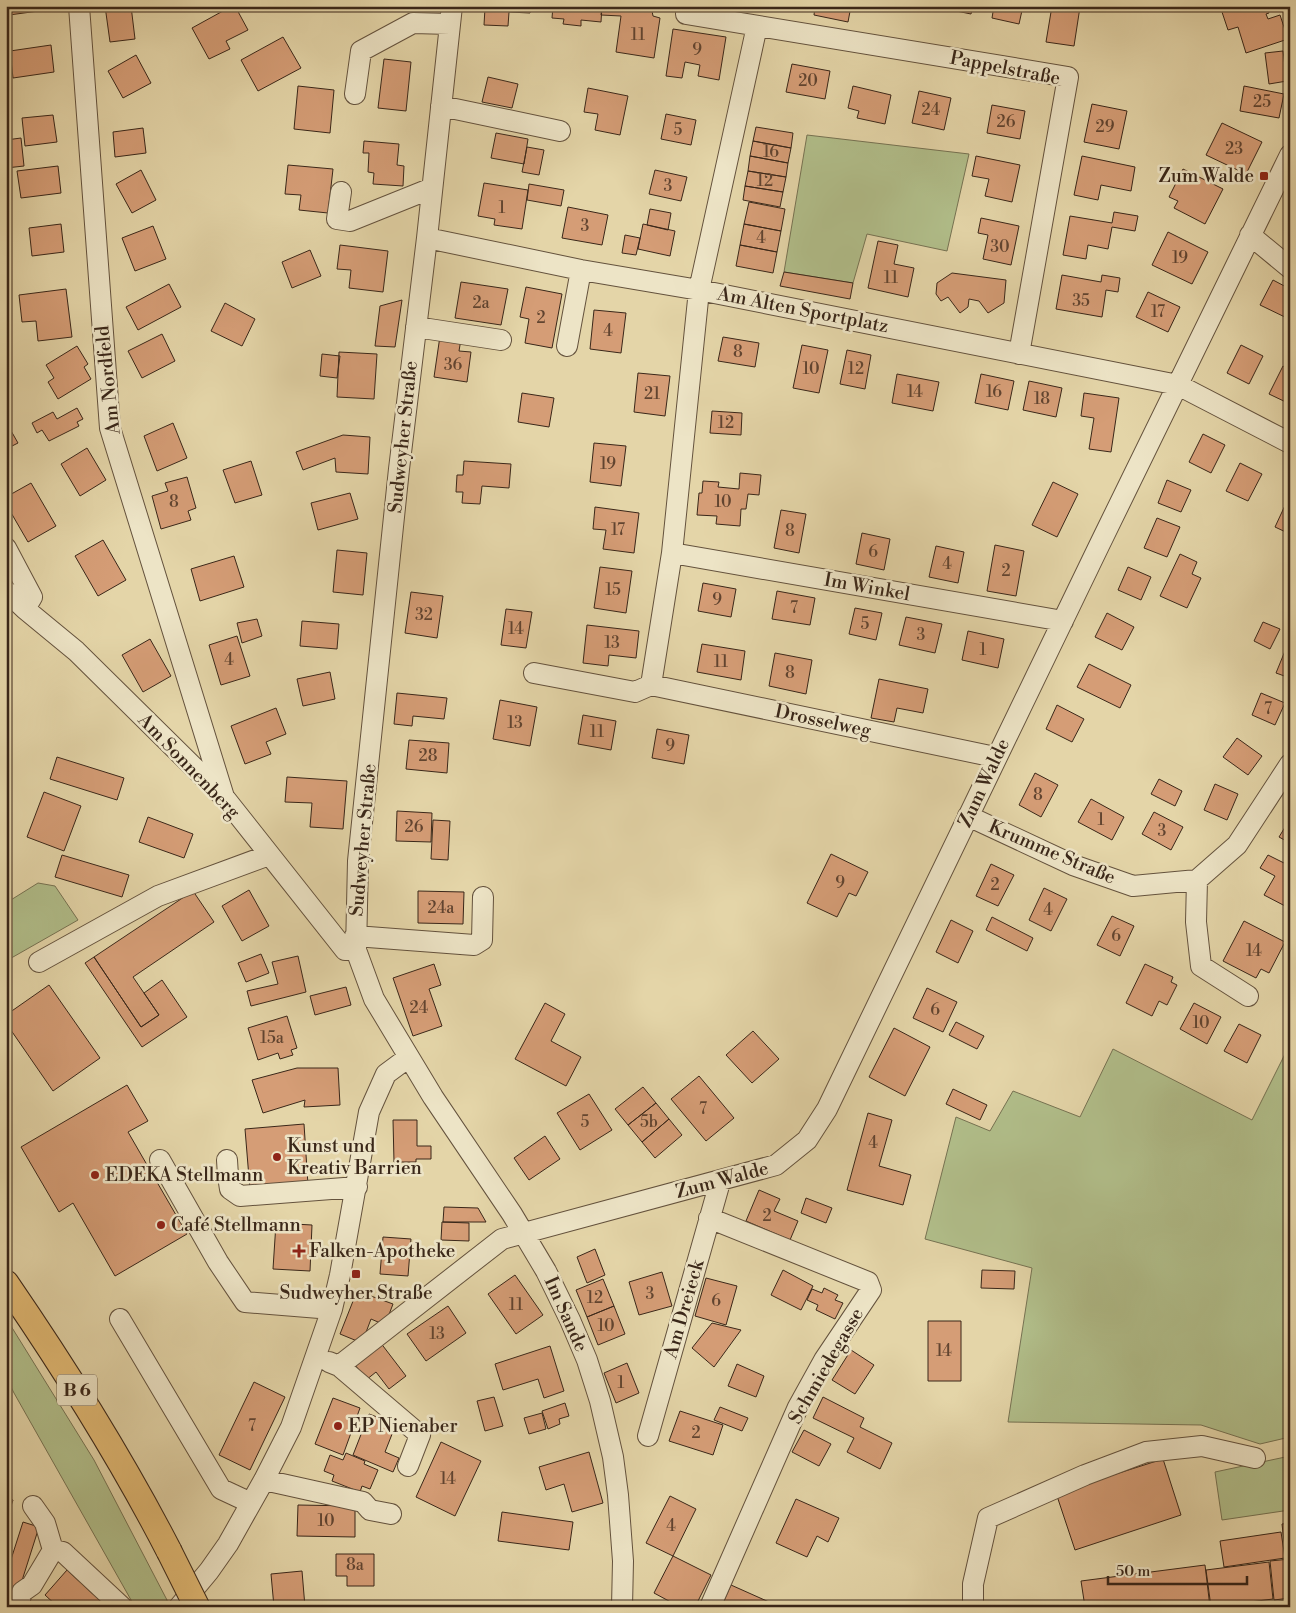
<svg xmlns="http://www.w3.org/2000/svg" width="1296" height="1613" font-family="'Libre Bodoni',serif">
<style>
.green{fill:#b1be8a;stroke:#767252}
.building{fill:#d59d76;stroke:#3a2719}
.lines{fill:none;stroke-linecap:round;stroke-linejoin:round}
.minor-casing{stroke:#64523d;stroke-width:22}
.major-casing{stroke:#3a2719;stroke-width:27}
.minor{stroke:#ede4c6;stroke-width:20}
.major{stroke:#e2ba74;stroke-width:25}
.major-bridge-casing{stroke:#3a2719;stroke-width:27;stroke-linecap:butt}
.major-bridge{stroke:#e2ba74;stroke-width:25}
.poi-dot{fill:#8f2418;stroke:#ede4c6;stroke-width:2}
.labels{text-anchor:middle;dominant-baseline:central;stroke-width:5;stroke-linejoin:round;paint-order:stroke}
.number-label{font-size:16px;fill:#614430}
.shield{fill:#ede4c6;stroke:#70604d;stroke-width:1}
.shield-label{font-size:18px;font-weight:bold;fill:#3a2719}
.street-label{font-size:19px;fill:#3a2719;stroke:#ede4c6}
.poi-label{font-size:19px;fill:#3a2719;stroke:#ede4c6;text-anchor:start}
</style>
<rect width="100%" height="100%" fill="#e4d5a8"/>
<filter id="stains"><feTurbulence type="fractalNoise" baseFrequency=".004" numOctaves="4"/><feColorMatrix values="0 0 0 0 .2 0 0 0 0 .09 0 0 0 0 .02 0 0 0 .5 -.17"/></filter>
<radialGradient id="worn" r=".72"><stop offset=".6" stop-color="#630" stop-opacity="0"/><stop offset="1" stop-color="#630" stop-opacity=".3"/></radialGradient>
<!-- green -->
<path class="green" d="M807,135l162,19 -22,97 -80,-17 -14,49 -69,-11z
M38,883l17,3 23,34 -72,41v-58z
M1290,1044v393l-30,7 -59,-19 -193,-3 24,-154 -107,-29 31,-122 34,14 23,-40 67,26 33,-68 139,71z
M6,1318l88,142 73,140 1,7h-33l-121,-214 -8,-16z
M1290,1456v54l-68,10 -7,-48z"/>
<!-- building -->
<path class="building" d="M8,6h38v4l-37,5z
M105,6h26l4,33 -25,3z
M232,6h3l13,24 -22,11 4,8 -21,10 -17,-31z
M497,6h34l-1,7 -21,-1 -1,14 -24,-1 1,-17 12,1z
M553,6h49l-1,16 -20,-2v6l-18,-2 1,-5 -12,-1z
M602,6h49l2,10 7,2 -6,40 -38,-6 5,-36 -20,-1z
M815,6h36l-3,16 -34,-7z
M932,6h41l-2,8z
M994,6h29l-4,18 -27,-6z
M1052,6l28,1 -6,39 -28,-4z
M1220,6h47l2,7 -3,1 2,5 12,-4 8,24 -42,14 -8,-26 -10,3z
M673,29l53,8 -7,43 -21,-4 2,-11 -15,-3 -3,16 -16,-2z
M283,37l18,31 -43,23 -17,-31z
M51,45l3,27 -41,6 -3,-27z
M1283,51l4,30 -18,3 -4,-31z
M136,55l15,28 -28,15 -15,-27z
M384,59l27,3 -5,49 -28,-3z
M792,64l38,7 -5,28 -39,-7z
M488,77l30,7 -6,24 -30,-6z
M298,86l36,4 -4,43 -36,-4z
M853,86l38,9 -6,29 -28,-6 2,-7 -11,-3z
M1244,86l40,8 -5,24 -39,-7z
M588,88l40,8 -8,39 -25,-5 3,-16 -14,-2z
M919,91l32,7 -7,32 -32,-7z
M1092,104l35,7 -8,38 -35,-7z
M992,105l33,6 -5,28 -33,-6z
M666,114l30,6 -5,25 -30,-6z
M53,115l4,27 -32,4 -3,-28z
M1222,123l40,19 -16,32 -40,-19z
M756,127l37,6 -2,15 -38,-7z
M143,128l3,25 -31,4 -2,-25z
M496,133l32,6 -4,25 -33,-6z
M21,138l3,28 -18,2v-28z
M364,141l35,3 -2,21 7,1 -1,20 -30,-2 1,-11 -6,-1 1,-19h-6z
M753,141l38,7 -3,15 -38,-7z
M527,147l17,3 -5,25 -17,-3z
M750,156l38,7 -2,14 -38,-6z
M976,156l44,9 -8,37 -27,-6 4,-17 -17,-3z
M1082,156l53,11 -4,24 -30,-6 -3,15 -24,-5z
M288,165l45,4 -5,44 -29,-3 2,-15 -16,-1z
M58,166l3,27 -40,5 -4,-27z
M1183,169l40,20 -18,35 -31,-16 4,-7 -9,-4z
M141,170l15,30 -24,13 -16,-29z
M655,170l32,7 -6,24 -32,-7z
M748,171l38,6 -3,15 -38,-6z
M484,183l44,7 -6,39 -28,-4 1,-6 -17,-3z
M529,184l35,6 -3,16 -34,-6z
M745,186l38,6 -3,15 -37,-7z
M749,202l36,7 -4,22 -37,-7z
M568,207l40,8 -6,30 -40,-7z
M650,209l21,4 -3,17 -21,-5z
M1114,212l24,4 -3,15 -23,-4 -4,22 -20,-4 -2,14 -23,-4 7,-39 42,7z
M981,218l38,8 -8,39 -28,-6 5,-24 -10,-2z
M61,224l3,28 -32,4 -3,-28z
M643,224l32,7 -5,25 -32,-7z
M744,224l37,7 -4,21 -37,-7z
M153,226l13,33 -31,12 -13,-33z
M1168,232l40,20 -16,32 -40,-19z
M625,235l15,3 -4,17 -14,-2z
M878,241l20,4 -4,19 20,4 -6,29 -40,-9z
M340,245l48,6 -5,41 -34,-4 2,-18 -14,-1z
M740,245l37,7 -4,21 -37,-7z
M310,250l11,26 -29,12 -10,-26z
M784,272l69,11 -3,16 -70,-13z
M952,273l54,7 -2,23 -16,10 -9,-12 -10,-2 -1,8 -8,6 -12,-16 -7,4 -5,-7 1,-11z
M1062,275l39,7 1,-7 18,3 -2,14 -12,-2 -4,27 -46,-8z
M1273,280l17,9 -1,30 -29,-14z
M461,282l47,7 -7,36 -46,-7z
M169,284l12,23 -43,23 -12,-23z
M526,287l36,7 -10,54 -27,-5 4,-24 -9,-2z
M66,289l6,48 -34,4 -2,-20 -14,1 -3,-27z
M1148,292l32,15 -12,25 -32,-15z
M402,300l-7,47 -20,-1 5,-40z
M225,303l30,16 -13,27 -31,-15z
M594,310l32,3 -5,40 -31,-4z
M162,334l13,27 -33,17 -14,-27z
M440,336l21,3 -2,12 12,1 -4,30 -33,-5z
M723,337l36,6 -4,24 -37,-6z
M802,345l26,5 -9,43 -26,-5z
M1241,345l22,11 -14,28 -22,-11z
M77,346l11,18 -4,3 7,12 -33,20 -10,-17 6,-4 -8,-13z
M847,350l24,5 -6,34 -25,-5z
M339,352l38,2 -3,45 -37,-2z
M322,354l18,2 -3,22 -17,-2z
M1283,366l7,4v34l-21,-10z
M638,373l32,3 -5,40 -31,-4z
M897,374l42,8 -6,29 -41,-8z
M981,374l33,7 -6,29 -33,-7z
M1029,381l33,7 -6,29 -33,-7z
M522,393l32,5 -5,29 -31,-5z
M1084,393l35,5 -8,54 -22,-3 5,-31 -13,-2z
M77,408l6,11 -6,3 2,4 -30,15 -7,-11 -5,3 -5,-10 21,-11 4,7z
M712,411l30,2 -1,22 -31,-2z
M6,422l12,21 -12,6z
M173,423l14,35 -30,13 -13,-35z
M1203,434l22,11 -14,28 -22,-11z
M343,435l27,2 -2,37 -32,-2 -1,-14 -32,12 -7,-18z
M594,443l32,3 -5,40 -31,-4z
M87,448l19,32 -26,16 -19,-32z
M251,461l11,34 -27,8 -12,-33z
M464,461l47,3 -2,24 -27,-2 -2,18 -18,-1 1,-11h-7l1,-17h6z
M1240,463l22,11 -14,27 -22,-10z
M740,473l21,2 -2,20 -11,-1 -2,15h-5l-1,17 -24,-2 1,-8 -20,-1 2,-22h3l1,-12 16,1 -1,5 21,2z
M187,477l9,31 -8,3 3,9 -30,9 -9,-33 16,-5 -3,-8z
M1167,480l24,10 -10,22 -23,-9z
M1053,482l25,12 -21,43 -25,-12z
M31,483l25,43 -28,16 -22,-38v-7z
M350,493l8,26 -40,11 -7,-27z
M1288,499h2v35l-15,-7z
M595,507l44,6 -5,40 -31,-4 3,-19 -13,-1z
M781,510l25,4 -7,39 -25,-5z
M1157,518l23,9 -13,30 -23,-9z
M862,533l28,6 -6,31 -28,-6z
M103,540l23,40 -28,16 -23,-40z
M995,545l29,6 -8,45 -29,-5z
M936,546l28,6 -6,31 -29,-6z
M337,550l30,3 -4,42 -30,-3z
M1180,554l17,8 -5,12 9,4 -14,30 -27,-12z
M234,556l10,31 -44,14 -9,-32z
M600,567l32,4 -6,42 -32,-5z
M1128,567l23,10 -10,23 -23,-10z
M703,583l33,6 -5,28 -33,-6z
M777,591l38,7 -5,27 -38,-6z
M411,592l32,4 -6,42 -32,-5z
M855,608l27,5 -6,27 -27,-6z
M506,609l26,3 -6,36 -25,-3z
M1107,613l27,14 -12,23 -27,-13z
M906,617l36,7 -7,29 -36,-8z
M257,619l5,17 -20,7 -5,-20z
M302,621l37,3 -2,25 -37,-3z
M1263,622l17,7 -10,20 -16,-8z
M587,625l52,6 -3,27 -27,-3 -1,11 -25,-3z
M968,631l36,8 -6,29 -36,-8z
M237,636l13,40 -29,9 -12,-40z
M150,639l21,37 -28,16 -21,-37z
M702,644l43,7 -4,29 -44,-8z
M1287,646l3,1v31l-14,-5z
M775,653l37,7 -6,34 -37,-8z
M1089,664l42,21 -11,23 -43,-21z
M330,672l5,27 -32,7 -6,-27z
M879,679l49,10 -5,24 -26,-5 -3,14 -23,-4z
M397,693l50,5 -3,21 -31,-3 -1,10 -18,-2z
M1261,693l24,10 -10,22 -23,-10z
M500,700l37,7 -7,39 -37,-7z
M1057,705l27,14 -12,23 -26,-13z
M276,708l10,26 -20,8 5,12 -26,10 -14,-38z
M583,715l33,6 -5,29 -33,-6z
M657,729l32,6 -5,29 -32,-6z
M1237,738l25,18 -14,19 -25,-18z
M409,740l40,3 -2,30 -41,-4z
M57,757l67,21 -7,22 -67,-21z
M1035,773l23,12 -17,32 -22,-12z
M287,777l60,4 -4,48 -33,-2 2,-24 -27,-1z
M1159,779l23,12 -7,15 -24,-12z
M1215,784l23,10 -11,26 -23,-10z
M44,792l37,14 -17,45 -37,-14z
M1091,799l33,18 -12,23 -34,-18z
M397,811l35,2 -1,29 -35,-1z
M1154,812l29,15 -12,23 -29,-16z
M148,817l45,17 -9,24 -45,-16z
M1290,819v24l-11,-6z
M433,820l17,1 -2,39 -17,-1z
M831,854l37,18 -12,24 -7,-3 -12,24 -30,-14z
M62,855l67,20 -7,22 -67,-20z
M1268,855l22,11v35l-3,6 -23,-12 11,-19 -15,-8z
M991,864l23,11 -16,31 -22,-10z
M1044,888l23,11 -16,32 -22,-11z
M249,890l20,36 -27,15 -20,-35z
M193,891l21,31 -81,55 26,38 -18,12 -47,-70z
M418,891l46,1 -1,32 -45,-1z
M1112,916l22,10 -14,30 -23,-11z
M992,917l41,21 -6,13 -41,-21z
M951,920l22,11 -15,32 -22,-11z
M1244,921l41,21 -16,31 -8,-4 -5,9 -33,-17z
M261,954l8,19 -23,9 -8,-19z
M298,956l8,36 -55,14 -4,-15 31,-7 -6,-22z
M94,957l47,70 18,-12 -15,-22 18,-13 25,37 -45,30 -57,-84z
M434,964l7,21 -12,4 13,37 -29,10 -20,-58z
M1145,964l28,13 -2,5 6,3 -10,20 -8,-4 -7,15 -26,-13z
M49,985l51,73 -47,33 -47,-68v-8z
M346,987l5,18 -36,10 -5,-19z
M927,988l30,14 -14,30 -30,-14z
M545,1003l20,11 -14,27 30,16 -15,29 -51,-27z
M1194,1003l27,14 -14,27 -27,-15z
M287,1016l10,32 -6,2 2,5 -13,4 -2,-6 -20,7 -10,-32z
M956,1022l28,14 -7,13 -28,-14z
M1239,1024l22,11 -14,28 -23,-12z
M894,1028l36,19 -25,49 -36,-19z
M753,1031l26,28 -27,24 -26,-28z
M297,1068h41l2,37 -36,2 1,-7 -42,13 -11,-33z
M699,1076l35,42 -28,23 -35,-42z
M127,1085l21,36 -20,11 59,102 -72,42 -42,-73 -14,9 -38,-65z
M643,1087l13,16 -28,22 -13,-16z
M953,1089l34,16 -7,15 -34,-16z
M589,1094l23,36 -32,20 -23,-37z
M656,1103l13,16 -27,23 -14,-17z
M868,1113l24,7 -13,46 32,9 -8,30 -56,-15z
M669,1119l13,16 -27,23 -13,-16z
M393,1120h24v26h14v13h-15v3h-22z
M304,1124l4,61 -58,5 -5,-61z
M545,1136l15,23 -31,21 -15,-22z
M759,1190l21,9 -6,12 24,10 -8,19 -44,-19z
M806,1198l26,10 -6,15 -25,-10z
M444,1207l34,1 8,14h-43z
M442,1222l27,1v18l-28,-1z
M276,1223l36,2 -2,46 -37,-2z
M383,1237l28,2 -3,37 -28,-2z
M595,1249l10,26 -18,8 -10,-26z
M783,1270l30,16 -12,24 -30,-15z
M982,1270l33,1 -1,18 -33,-1z
M662,1272l10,34 -33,9 -10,-33z
M515,1275l28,40 -27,19 -28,-40z
M706,1278l31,8 -11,39 -31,-9z
M603,1279l11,27 -27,11 -11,-27z
M824,1288l14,7 -3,5 8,3 -8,16 -19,-9 2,-5 -11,-5 5,-11 10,4z
M357,1291l36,13 -8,21 -14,-6 -9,24 -22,-9z
M448,1306l18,27 -40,28 -19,-27z
M614,1306l11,28 -27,11 -11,-28z
M928,1321h33v60h-33z
M712,1323l29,7 -27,37 -22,-19z
M380,1342l26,34 -17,13 -13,-17 -10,8 -13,-18z
M550,1346l14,45 -20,7 -6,-19 -35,11 -8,-26z
M851,1350l23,15 -19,29 -23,-14z
M627,1363l12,30 -23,10 -12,-30z
M737,1364l27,12 -8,21 -28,-11z
M254,1382l31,15 -35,73 -31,-15z
M494,1397l9,29 -18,5 -8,-30z
M823,1397l41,21 -4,9 32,16 -12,26 -33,-17 7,-14 -41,-20z
M333,1398l27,10 -17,47 -28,-11z
M565,1403l4,13 -10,3 1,5 -12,5 -6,-18z
M720,1407l28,11 -6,13 -28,-11z
M680,1411l43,14 -10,30 -44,-14z
M542,1413l4,16 -17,5 -5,-16z
M369,1414l27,10 -11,28 14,6 -6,14 -40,-17z
M804,1430l27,14 -12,22 -27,-14z
M441,1442l40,19 -26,55 -39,-19z
M589,1452l14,51 -31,9 -8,-28 -18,6 -7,-23z
M346,1453l19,8 -1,3 14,6 -8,19 -8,-3 -2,6 -28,-11 2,-6 -10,-4 6,-16 13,5z
M1163,1459l18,56 -106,35 -19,-57z
M670,1496l26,13 -23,47 -27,-13z
M6,1497l7,3 -7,22z
M796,1499l43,19 -11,24 -11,-6 -10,21 -31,-14z
M298,1505l57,1v31l-58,-1z
M502,1512l71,10 -4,28 -71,-9z
M23,1522l16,5 -20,63 -13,-4v-11z
M1290,1523v35l-4,1 -4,-35z
M1281,1532l4,26 -61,9 -4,-26z
M336,1554h38v32h-27v-10h-11z
M673,1556l38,19 -16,32h-15l-26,-14z
M1290,1559v39l-16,2 -4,-39z
M1269,1562l4,37 -62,8 -5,-37z
M1205,1565l5,42h-125l-4,-26z
M67,1570l40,37h-49l-13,-12z
M302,1571l3,36h-31l-3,-33z
M731,1585l47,21v1h-57z
M1290,1600v7h-16v-5z"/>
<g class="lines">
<defs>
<path id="minor" d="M79,6l31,422 114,369
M452,6l-25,232 -28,231 -41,392 -2,89 18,49 59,98 79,117 34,57 24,49 17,40 13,41 13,56 5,38 5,66 -1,46
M686,14l382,63 -49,277
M355,94l6,-43 52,-28 37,1
M441,106l119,25
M341,192l-4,27 13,2 82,-33
M1250,235l40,33
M427,238l154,32 118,20 479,95 112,58
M416,327l85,13
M567,346l14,-76
M6,548l26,49 -7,12
M672,553l391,68
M6,591l19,18 51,42 148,146 121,153h11
M534,673l101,19 16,-7
M651,685l21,-132 27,-263 58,-264
M651,685l344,72
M968,816l105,49 60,21 64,-6 40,-35 53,-81
M1197,880l-1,42 5,44 47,30
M355,936l119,9 8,-5 1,-43
M39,962l119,-66 111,-41
M160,1160l58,102 27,40 87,7
M227,1160l1,16 2,13 10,7 117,-9
M709,1218l159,64 3,8 -47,70 -26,47 -88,200
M120,1319l101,170 30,14
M329,1362l10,4 81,69 -12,31
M339,1366l163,-127 274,-74 31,-25 20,-31c153,-318 307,-637 463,-954
M648,1436l72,-254
M264,1480l99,22 7,8 21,4
M33,1506l12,17 8,27
M18,1607l4,-15 10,-7 21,-35 10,2 59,55
M179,1607l30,-36 19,-27 36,-64 27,-53 41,-118 8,-34 29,-163 17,-38 23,-17
M973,1607v-23l15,-66 97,-43 61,-23 56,-6 53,12"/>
<path id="major" d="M6,1283c59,86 115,175 163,268"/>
</defs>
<!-- minor casing -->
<use href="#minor" class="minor-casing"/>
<!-- major casing -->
<use href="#major" class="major-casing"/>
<!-- minor -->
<use href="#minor" class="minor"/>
<!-- major -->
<use href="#major" class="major"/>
<defs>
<path id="major-bridge" d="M169,1551l28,56"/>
</defs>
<!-- major-bridge casing -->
<use href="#major-bridge" class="major-bridge-casing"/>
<!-- major-bridge -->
<use href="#major-bridge" class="major-bridge"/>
</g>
<!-- markers -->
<g class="poi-dot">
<rect x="1259" y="171" width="10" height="10" rx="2.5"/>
<circle cx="277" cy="1157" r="5"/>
<circle cx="95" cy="1175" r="5"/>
<circle cx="161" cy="1225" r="5"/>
<path d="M296.5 1243.5h5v5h5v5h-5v5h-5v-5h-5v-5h5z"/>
<rect x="351" y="1269" width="10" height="10" rx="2.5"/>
<circle cx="338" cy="1426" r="5"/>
</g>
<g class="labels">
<!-- number labels -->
<g class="number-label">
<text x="638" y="35">11</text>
<text x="697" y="50">9</text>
<text x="808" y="81">20</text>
<text x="1262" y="102">25</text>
<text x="931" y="110">24</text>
<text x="1006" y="122">26</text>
<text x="1105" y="127">29</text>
<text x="678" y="130">5</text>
<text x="1234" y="149">23</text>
<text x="771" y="152">16</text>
<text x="765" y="181">12</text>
<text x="668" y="186">3</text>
<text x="502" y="208">1</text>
<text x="585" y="226">3</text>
<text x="761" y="238">4</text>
<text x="1000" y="247">30</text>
<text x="1180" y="258">19</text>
<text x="891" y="278">11</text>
<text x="1081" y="301">35</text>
<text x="481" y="303">2a</text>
<text x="1158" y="312">17</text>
<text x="541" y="318">2</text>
<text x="608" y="331">4</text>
<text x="738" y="352">8</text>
<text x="453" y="365">36</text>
<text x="811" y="369">10</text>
<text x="856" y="369">12</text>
<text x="915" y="392">14</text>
<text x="994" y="392">16</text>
<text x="652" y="394">21</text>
<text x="1042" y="399">18</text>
<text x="726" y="423">12</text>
<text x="608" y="464">19</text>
<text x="174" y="502">8</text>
<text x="723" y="502">10</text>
<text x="618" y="530">17</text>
<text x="790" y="531">8</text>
<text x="873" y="552">6</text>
<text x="947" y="564">4</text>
<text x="1006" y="571">2</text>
<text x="613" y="590">15</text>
<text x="717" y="600">9</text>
<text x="794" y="608">7</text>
<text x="424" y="615">32</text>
<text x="865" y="624">5</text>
<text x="516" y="629">14</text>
<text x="921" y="635">3</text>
<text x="612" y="643">13</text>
<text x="983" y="650">1</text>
<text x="229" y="660">4</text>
<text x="721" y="662">11</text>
<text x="790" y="673">8</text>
<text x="1268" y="709">7</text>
<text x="515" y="723">13</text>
<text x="597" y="732">11</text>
<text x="670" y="746">9</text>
<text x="428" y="756">28</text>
<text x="1038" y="795">8</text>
<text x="1101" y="820">1</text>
<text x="414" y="827">26</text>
<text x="1162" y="831">3</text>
<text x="840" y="883">9</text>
<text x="995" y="885">2</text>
<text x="441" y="908">24a</text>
<text x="1048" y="910">4</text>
<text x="1116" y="936">6</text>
<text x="1254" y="951">14</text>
<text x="419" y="1008">24</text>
<text x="935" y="1010">6</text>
<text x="1201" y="1023">10</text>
<text x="272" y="1038">15a</text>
<text x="703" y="1109">7</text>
<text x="585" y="1122">5</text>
<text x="649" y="1122">5b</text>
<text x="873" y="1143">4</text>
<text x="767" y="1216">2</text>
<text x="650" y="1294">3</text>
<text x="595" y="1298">12</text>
<text x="716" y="1301">6</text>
<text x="516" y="1305">11</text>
<text x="606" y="1326">10</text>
<text x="437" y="1334">13</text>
<text x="944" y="1351">14</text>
<text x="621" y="1383">1</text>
<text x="252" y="1426">7</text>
<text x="696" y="1433">2</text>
<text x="448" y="1479">14</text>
<text x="326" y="1521">10</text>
<text x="671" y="1526">4</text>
<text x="355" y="1565">8a</text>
</g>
<!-- shield labels -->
<rect class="shield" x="57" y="1374.5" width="40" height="31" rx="4"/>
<g class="shield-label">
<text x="77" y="1390">B 6</text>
</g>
<!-- street labels -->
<g class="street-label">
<text transform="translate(1005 68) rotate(11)">Pappelstraße</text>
<text transform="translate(803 310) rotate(11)">Am Alten Sportplatz</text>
<text transform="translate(108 380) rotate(-96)">Am Nordfeld</text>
<text transform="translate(403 437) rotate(-84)">Sudweyher Straße</text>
<text transform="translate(867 587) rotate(10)">Im Winkel</text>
<text transform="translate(823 721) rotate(12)">Drosselweg</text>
<text transform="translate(189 766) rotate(46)">Am Sonnenberg</text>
<text transform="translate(984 783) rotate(-65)">Zum Walde</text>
<text transform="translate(363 840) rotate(-85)">Sudweyher Straße</text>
<text transform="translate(1052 852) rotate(23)">Krumme Straße</text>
<text transform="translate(722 1180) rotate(-15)">Zum Walde</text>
<text transform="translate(684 1309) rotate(-74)">Am Dreieck</text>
<text transform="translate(566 1314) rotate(66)">Im Sande</text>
<text transform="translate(826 1366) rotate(-60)">Schmiedegasse</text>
</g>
<!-- poi labels -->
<g class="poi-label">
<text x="1254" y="176" text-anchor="end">Zum Walde</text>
<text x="287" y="1146">Kunst und<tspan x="287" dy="22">Kreativ Barrien</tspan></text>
<text x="105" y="1175">EDEKA Stellmann</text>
<text x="171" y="1225">Café Stellmann</text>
<text x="309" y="1251">Falken-Apotheke</text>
<text x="356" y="1293" text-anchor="middle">Sudweyher Straße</text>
<text x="348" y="1426">EP Nienaber</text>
</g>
</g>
<!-- margin -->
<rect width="1296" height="1613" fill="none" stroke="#e4d5a8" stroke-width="25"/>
<rect x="8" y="8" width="1281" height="1598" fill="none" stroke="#3a2719" stroke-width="2.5"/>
<rect x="12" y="12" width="1271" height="1588" fill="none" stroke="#3a2719"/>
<!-- scale -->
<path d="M1108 1576v8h139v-8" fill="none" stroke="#3a2719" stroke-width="2.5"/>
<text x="1116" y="1576" font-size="15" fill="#3a2719" stroke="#ede4c6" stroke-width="4" paint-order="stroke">50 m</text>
<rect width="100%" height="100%" filter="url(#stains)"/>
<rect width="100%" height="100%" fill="url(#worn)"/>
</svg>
